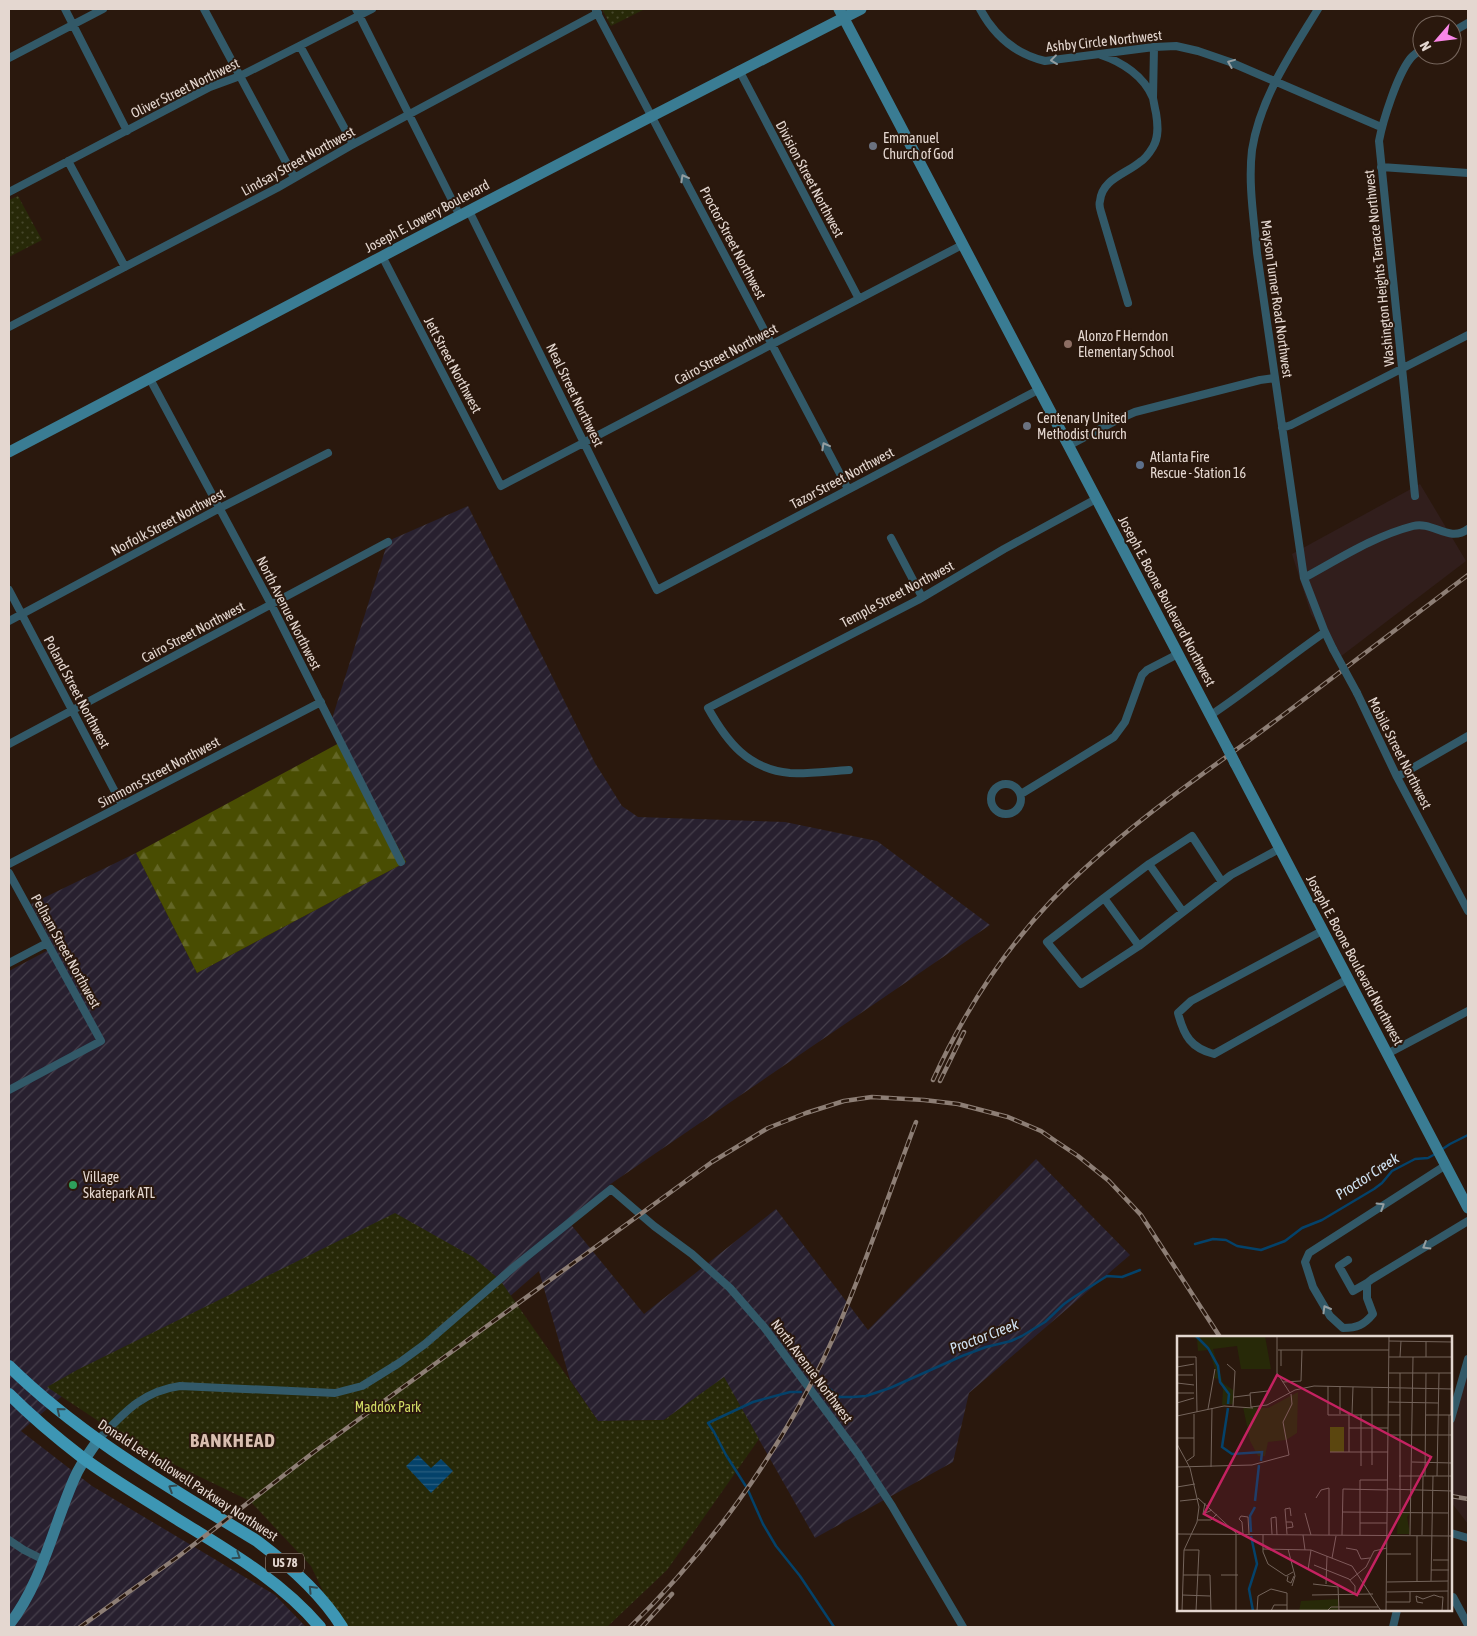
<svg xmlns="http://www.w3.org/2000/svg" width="1477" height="1636" font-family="'Asap Condensed',sans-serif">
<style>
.commercial{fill:#311e1c}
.industrial{fill:url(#industrial-furrows)}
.forest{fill:url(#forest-firs)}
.park{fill:url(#park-dots)}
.water{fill:url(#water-rules)}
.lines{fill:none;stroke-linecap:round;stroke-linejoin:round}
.stream{stroke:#04426a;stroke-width:2.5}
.minor{stroke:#325968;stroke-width:8}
.secondary{stroke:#3a7c93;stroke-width:11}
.primary{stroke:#3d96b4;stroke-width:12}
.rail-casing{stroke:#8d7e75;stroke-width:4.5}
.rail{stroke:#2a180d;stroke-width:2.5;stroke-dasharray:8;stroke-linecap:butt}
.minor-bridge{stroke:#325968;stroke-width:8}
.secondary-bridge{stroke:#3a7c93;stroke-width:11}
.oneway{stroke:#949ea1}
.oneway2{stroke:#324a50}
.worship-dot{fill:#6b7280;stroke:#2a180d;stroke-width:2}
.education-dot{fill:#8d6e63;stroke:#2a180d;stroke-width:2}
.service-dot{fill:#5c6f8a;stroke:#2a180d;stroke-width:2}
.leisure-dot{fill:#2e9e5b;stroke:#2a180d;stroke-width:2}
.labels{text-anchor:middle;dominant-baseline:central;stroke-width:4;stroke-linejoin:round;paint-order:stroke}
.shield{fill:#2a180d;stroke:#ac9e96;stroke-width:1}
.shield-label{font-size:12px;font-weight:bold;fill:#e4d7d0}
.street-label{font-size:14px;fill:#e4d7d0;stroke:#2a180d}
.poi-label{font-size:14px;fill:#e4d7d0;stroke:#2a180d;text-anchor:start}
.park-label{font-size:14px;fill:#d0da65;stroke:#2a180d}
.water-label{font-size:15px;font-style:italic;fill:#d0e2f1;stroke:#2a180d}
.district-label{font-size:19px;font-weight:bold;letter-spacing:1px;fill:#d8beb0;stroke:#2a180d}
.inset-river{fill:none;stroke:#04426a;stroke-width:2.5}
.inset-road{fill:none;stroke:#74645b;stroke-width:1}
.view{fill:#c42261;fill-opacity:0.15;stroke:#c42261;stroke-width:2.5}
.inset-edge{fill:none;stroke:#e4d7d0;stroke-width:2.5}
</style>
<defs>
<pattern id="industrial-furrows" width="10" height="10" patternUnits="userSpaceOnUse" patternTransform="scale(1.25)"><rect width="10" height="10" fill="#28202f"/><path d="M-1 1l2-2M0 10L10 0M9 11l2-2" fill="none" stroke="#47404c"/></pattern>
<pattern id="forest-firs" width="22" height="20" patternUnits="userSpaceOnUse" patternTransform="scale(1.25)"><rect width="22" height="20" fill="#494d02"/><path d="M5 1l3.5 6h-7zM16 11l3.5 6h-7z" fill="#636626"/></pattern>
<pattern id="park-dots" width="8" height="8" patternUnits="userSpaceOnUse" patternTransform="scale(1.25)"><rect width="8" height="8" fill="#272908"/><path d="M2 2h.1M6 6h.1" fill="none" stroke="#46472b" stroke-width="1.8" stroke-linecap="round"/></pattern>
<pattern id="water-rules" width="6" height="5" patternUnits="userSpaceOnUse" patternTransform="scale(1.25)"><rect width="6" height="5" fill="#04426a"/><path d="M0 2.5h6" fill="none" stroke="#285d7e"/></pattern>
</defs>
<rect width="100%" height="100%" fill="#2a180d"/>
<!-- commercial -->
<path class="commercial" d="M1420,484l46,77 -126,96 -29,-43 -19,-60z
M1468,1365v159l-17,-22v-79z"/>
<!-- industrial -->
<path class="industrial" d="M468,506l127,257 27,43 16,11 147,5 92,19 113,84 -378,258 -44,38 76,93 132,-105 92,121 168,-171 94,96 -161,138 -16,69 -138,76 -91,-160 -60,42 -66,1 -28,-41 -31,-109 -38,33 -414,71 -66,56 71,55 183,109 31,32h-297v-656l45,-24 -23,-43 105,-51 61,120 209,-111 -75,-140 57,-181z"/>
<!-- forest -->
<path class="forest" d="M341,742l65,120 -209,111 -61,-120z"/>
<!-- park -->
<path class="park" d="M602,9h43l-34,17z
M18,196l24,44 -33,17v-57z
M395,1213l78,44 27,23 98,141 66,-1 60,-43 35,62 -92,131 -60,57h-267l-29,-61 -61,-65 -114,-55 -89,-59 30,-17z"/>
<!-- water -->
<path class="water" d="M418,1455l13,13 10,-9 12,12 -22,22 -25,-27z"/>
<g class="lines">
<!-- stream -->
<path class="stream" d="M1441,1150l9,-6 18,-9
M1195,1244l18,-5 13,1 11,6 24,4 24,-9 17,-13 20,-8 52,-31 8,-6 10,-12 23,-12 13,-1 9,-5
M827,1387l13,10h13l13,-1 24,-8 72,-32 24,-9 25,-6 11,-5 23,-14 19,-18 10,-7 33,-21 15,1 18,-7
M801,1392h-11l-37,10 -45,21 6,9 12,23 21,33 16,36 13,22 24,30 34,51"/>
<!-- minor -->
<path class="minor" d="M65,9l62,122
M204,9l90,168
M356,9l104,207
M980,9c14,26 35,45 65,52l109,-14 22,-1 22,5 32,11 151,65
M1318,9c-26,43 -58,89 -66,141 -4,34 2,69 5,103l47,325 20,52 9,19
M596,11l252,478
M1452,32l16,-9
M300,46l53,98
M1101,55c21,7 43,21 52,43 1,5 2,11 3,15 2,12 3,24 -3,34 -3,5 -8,12 -13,15 -14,12 -38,17 -40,39 -1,3 0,8 1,11l27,91
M9,58l94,-49
M739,70l120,229
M1153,98l1,-51
M68,161l57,106
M1381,167l87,6
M9,192l201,-105 30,-11 132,-67
M469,211l188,379 381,-200
M382,256l119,230 461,-241
M9,327l268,-139 73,-42 248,-133
M150,379l121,225 130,258
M1282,428l9,-3 177,-90
M1068,446l51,-27 16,-7 125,-32 15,-2
M1415,496l-36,-355c4,-21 18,-65 31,-82 3,-4 8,-7 12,-10
M891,538l31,59
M1304,578c35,-19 70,-42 109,-52 20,-5 36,17 55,3
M9,590l113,215
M9,621l211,-113 108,-55
M1357,693l40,84 71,134
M1211,715c39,-26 75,-56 114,-83
M9,744l379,-202
M849,770c-19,1 -40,4 -59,3 -42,-4 -63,-31 -82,-65l210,-108 86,-51 92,-50
M1397,777l71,-41
M991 799a15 15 0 1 1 30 0a15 15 0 1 1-30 0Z
M1021,794l93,-57 11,-15 17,-47 5,-5 31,-16
M9,864l312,-162
M9,873l92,168 -92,49
M1104,898l-57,44 34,42 58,-38 92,-71 48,-26
M1183,912l-34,-48 43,-28 30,46
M1322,931l-131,70 -13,12c6,23 13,35 36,41l134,-75
M1139,946l-35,-48 45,-34
M9,963l38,-20
M1387,1054l81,-43
M1446,1165l-137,88 -4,9 8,25 17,29 13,12c14,0 21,-3 30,-14l-6,-16v-15l5,-4 96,-58
M1348,1260l-9,6 14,25 14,-8
M1451,1419l17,-60
M98,1440c25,-26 44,-49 82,-54l155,7 27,-7 37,-23 26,-19 90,-78 96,-77 43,37 38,28 38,34 34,39 94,127 34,52 71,121
M1451,1533l17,5
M9,1540l15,10 20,10
M1451,1597h2l15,28
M1393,1627l4,-17"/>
<!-- secondary -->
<path class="secondary" d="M839,9l389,740
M9,452c124,-64 248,-130 372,-195 159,-84 320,-166 480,-248
M1235,763l233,445
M9,1625c34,-44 44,-99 66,-148 6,-14 15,-25 23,-37"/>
<!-- primary -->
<path class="primary" d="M9,1366c72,71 162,122 248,175 32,24 64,52 85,86
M9,1394c23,23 48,44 74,64 27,20 61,40 89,58 53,33 107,63 148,111"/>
<defs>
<path id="rail" d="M933,1080c30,-66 69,-127 118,-179 60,-62 130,-112 200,-162 73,-54 145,-110 217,-164
M940,1081l24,-49
M1451,1496l17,3
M80,1627l99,-71 135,-104 398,-290 56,-34 38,-15 38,-12 28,-4 52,3 34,4 50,13 33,14 16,11 21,14 31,25 32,34 79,122
M630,1627c79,-77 146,-170 194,-269 36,-76 62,-157 92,-236
M642,1627l30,-33"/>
</defs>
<!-- rail casing -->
<use href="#rail" class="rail-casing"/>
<!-- rail -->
<use href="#rail" class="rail"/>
<!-- minor-bridge -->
<path class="minor-bridge" d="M1333,649l24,44"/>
<!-- secondary-bridge -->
<path class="secondary-bridge" d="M1228,749l7,14"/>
</g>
<!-- one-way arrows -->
<defs><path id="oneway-chevron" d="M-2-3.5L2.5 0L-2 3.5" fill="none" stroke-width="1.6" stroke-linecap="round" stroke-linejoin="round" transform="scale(1.25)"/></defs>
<g class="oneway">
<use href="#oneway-chevron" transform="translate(1054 60) rotate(173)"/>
<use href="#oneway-chevron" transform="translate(1231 63) rotate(-158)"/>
<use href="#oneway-chevron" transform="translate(684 178) rotate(-118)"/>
<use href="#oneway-chevron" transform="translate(825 446) rotate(-118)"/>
<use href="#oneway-chevron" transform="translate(1381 1206) rotate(-32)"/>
<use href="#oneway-chevron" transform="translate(1426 1246) rotate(149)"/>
<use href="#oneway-chevron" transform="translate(1326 1309) rotate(-120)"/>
</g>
<g class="oneway2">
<use href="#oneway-chevron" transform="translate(60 1411) rotate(-141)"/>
<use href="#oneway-chevron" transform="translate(172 1488) rotate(-148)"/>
<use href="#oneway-chevron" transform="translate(237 1556) rotate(33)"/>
<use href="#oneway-chevron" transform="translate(312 1589) rotate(-134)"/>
</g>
<!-- markers -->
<g class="worship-dot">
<circle cx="873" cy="146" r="5"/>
<circle cx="1027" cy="426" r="5"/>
</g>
<circle class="education-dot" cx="1068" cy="344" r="5"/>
<circle class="service-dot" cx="1140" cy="465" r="5"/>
<circle class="leisure-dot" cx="73" cy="1185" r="5"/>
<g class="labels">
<!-- shield labels -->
<rect class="shield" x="266" y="1553.5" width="38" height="19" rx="4"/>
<g class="shield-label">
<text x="285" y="1563">US 78</text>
</g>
<!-- street labels -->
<g class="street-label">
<text transform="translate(1104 41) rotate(-6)">Ashby Circle Northwest</text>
<text transform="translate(185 88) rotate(-26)">Oliver Street Northwest</text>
<text transform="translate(298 161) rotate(-29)">Lindsay Street Northwest</text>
<text transform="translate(810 179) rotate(62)">Division Street Northwest</text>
<text transform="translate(427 216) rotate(-28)">Joseph E. Lowery Boulevard</text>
<text transform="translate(733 243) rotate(62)">Proctor Street Northwest</text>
<text transform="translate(1379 268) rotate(-96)">Washington Heights Terrace Northwest</text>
<text transform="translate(1277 299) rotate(82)">Mayson Turner Road Northwest</text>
<text transform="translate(726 354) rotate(-28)">Cairo Street Northwest</text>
<text transform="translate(453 365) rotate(62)">Jett Street Northwest</text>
<text transform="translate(575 395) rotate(64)">Neal Street Northwest</text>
<text transform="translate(842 478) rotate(-28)">Tazor Street Northwest</text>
<text transform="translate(168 522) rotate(-28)">Norfolk Street Northwest</text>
<text transform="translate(897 594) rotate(-28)">Temple Street Northwest</text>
<text transform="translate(1167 601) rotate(62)">Joseph E. Boone Boulevard Northwest</text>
<text transform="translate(289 613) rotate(63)">North Avenue Northwest</text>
<text transform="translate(193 632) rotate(-28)">Cairo Street Northwest</text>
<text transform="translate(77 692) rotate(62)">Poland Street Northwest</text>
<text transform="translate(1400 753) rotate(63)">Mobile Street Northwest</text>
<text transform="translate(159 772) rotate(-28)">Simmons Street Northwest</text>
<text transform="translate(66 951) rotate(61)">Pelham Street Northwest</text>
<text transform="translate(1355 960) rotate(62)">Joseph E. Boone Boulevard Northwest</text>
<text transform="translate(812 1371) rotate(53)">North Avenue Northwest</text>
<text transform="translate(188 1480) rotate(33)">Donald Lee Hollowell Parkway Northwest</text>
</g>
<!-- poi labels -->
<g class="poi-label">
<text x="883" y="138">Emmanuel<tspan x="883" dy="16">Church of God</tspan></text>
<text x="1078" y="336">Alonzo F Herndon<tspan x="1078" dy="16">Elementary School</tspan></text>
<text x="1037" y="418">Centenary United<tspan x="1037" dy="16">Methodist Church</tspan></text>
<text x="1150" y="457">Atlanta Fire<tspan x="1150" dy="16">Rescue - Station 16</tspan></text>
<text x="83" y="1177">Village<tspan x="83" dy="16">Skatepark ATL</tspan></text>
</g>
<!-- park labels -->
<g class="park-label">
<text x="388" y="1407">Maddox Park</text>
</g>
<!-- water labels -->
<g class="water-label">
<text transform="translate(1367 1176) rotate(-33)">Proctor Creek</text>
<text transform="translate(984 1336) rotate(-21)">Proctor Creek</text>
</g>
<!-- district labels -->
<g class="district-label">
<text x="233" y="1440">BANKHEAD</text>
</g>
</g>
<!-- overview -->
<g transform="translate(1177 1336)">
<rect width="275" height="275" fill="#2a180d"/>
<path d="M153,91h14v25h-14z" fill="#494d02"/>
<path d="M14,0h74l6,33h-30l-4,-23 -24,3 10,34 10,7v14l-11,1 1,-15 -3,-11 -6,-1 2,-6 -7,-22 -11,1 -1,-12zM121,56l-1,41 -11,7 -18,2 -3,14h-7l-8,-15 -7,-34 25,1zM221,177h12l-3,4 3,17h-13zM161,263v12h-39l2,-10z" fill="#272908"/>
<path class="inset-river" d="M19,0l12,12 10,18 2,16 9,12 -1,10M51,72l-6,39 10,7 30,-2 -1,9M78,165l4,-36M74,196l-1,-16 5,-9M74,200l6,28 -8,25 4,22"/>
<path class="inset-road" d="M100,0v37l13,20M212,5l63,1M101,14h111M0,21h19l1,55M212,21h62M223,21l1,-16M249,21v-16M50,28l8,7 -2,35M104,30v-16M0,31l17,-3M211,37h63M0,39h16M106,46l18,-1 1,-31M0,47l17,2M151,50v29h72M0,57h17M57,61l16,-2M211,66l50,1M0,67l17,-5M74,71l-1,-14 18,-2M74,71l16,-2 28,-15 19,-4 138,3M31,73l7,-40M163,78v-27M175,78l1,-27M0,79v-58M249,79h25M274,79l1,-73M0,80l47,-10 29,2M172,92h39M212,99h63M0,102h17M0,108l13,24 9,39 -2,15 -13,28 -2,61M153,116h58M172,116v-38M10,125l7,-5v-42M235,126l40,1M195,129v-77M184,130v-52M0,131l75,-2 37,-10 -6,-33 9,-18 -1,-10M34,131l1,-59M222,140h53M248,140l1,-103M260,140l2,-103M0,151l18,-3M210,153l65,2M21,162l38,35v78M139,162l5,-8 8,-2v47M3,165l18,-2M28,167l-2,11 9,-4M166,176l106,1M223,176v-139M128,177l6,22M21,184h13l6,-6M109,186h6l1,5 -6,1M183,187h27M0,198l275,2M66,198l-1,-12 -3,-3 2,-3 7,1 1,17M95,198l-1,-16 5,-1 1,18M110,198l-2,-25 5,-1 1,8M86,199v17l5,12 18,12 7,-4M126,199l2,15M165,199l1,-46 44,1M183,199v-55h28M233,199l3,-178M245,199l1,-59M169,212l11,2 4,9 9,-1M86,213l48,1 41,16 29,45M111,213l7,27 -3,10M7,214h15l-3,61M210,218h24M155,222l4,-22M256,224h16M137,229l35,14 6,7v9M131,234l3,-20M254,234h18M6,239h27l1,36M44,239h17M111,240l-1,5 4,2 3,-7M173,244l16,-13 8,-16 13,-3M254,245l2,-105M210,246l61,-1M240,246v-46M136,248l25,3M149,248l1,-28M161,251l1,24M210,256l61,-1M5,259l28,1M135,259l61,-1M263,261h3l-1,14M246,263l11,-4 6,2M209,266h24v-10M246,267l-6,-1 -1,-6 7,3M80,275l1,-15 13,-7 16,4v18M94,275l3,-6h13M150,275l4,-4h47M209,275l3,-275M271,275l1,-196"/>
<path class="view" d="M100,39l154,82 -74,138 -153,-81z"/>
<rect width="275" height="275" class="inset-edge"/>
</g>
<!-- border -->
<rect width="1477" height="1636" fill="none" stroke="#e4d7d0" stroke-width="20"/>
<!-- north arrow -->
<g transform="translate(1437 40) rotate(242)"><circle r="24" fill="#2a180d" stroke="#74645b"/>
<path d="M0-4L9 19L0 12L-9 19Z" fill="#fa87e7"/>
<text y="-8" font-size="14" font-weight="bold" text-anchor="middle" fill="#e4d7d0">N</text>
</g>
</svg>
